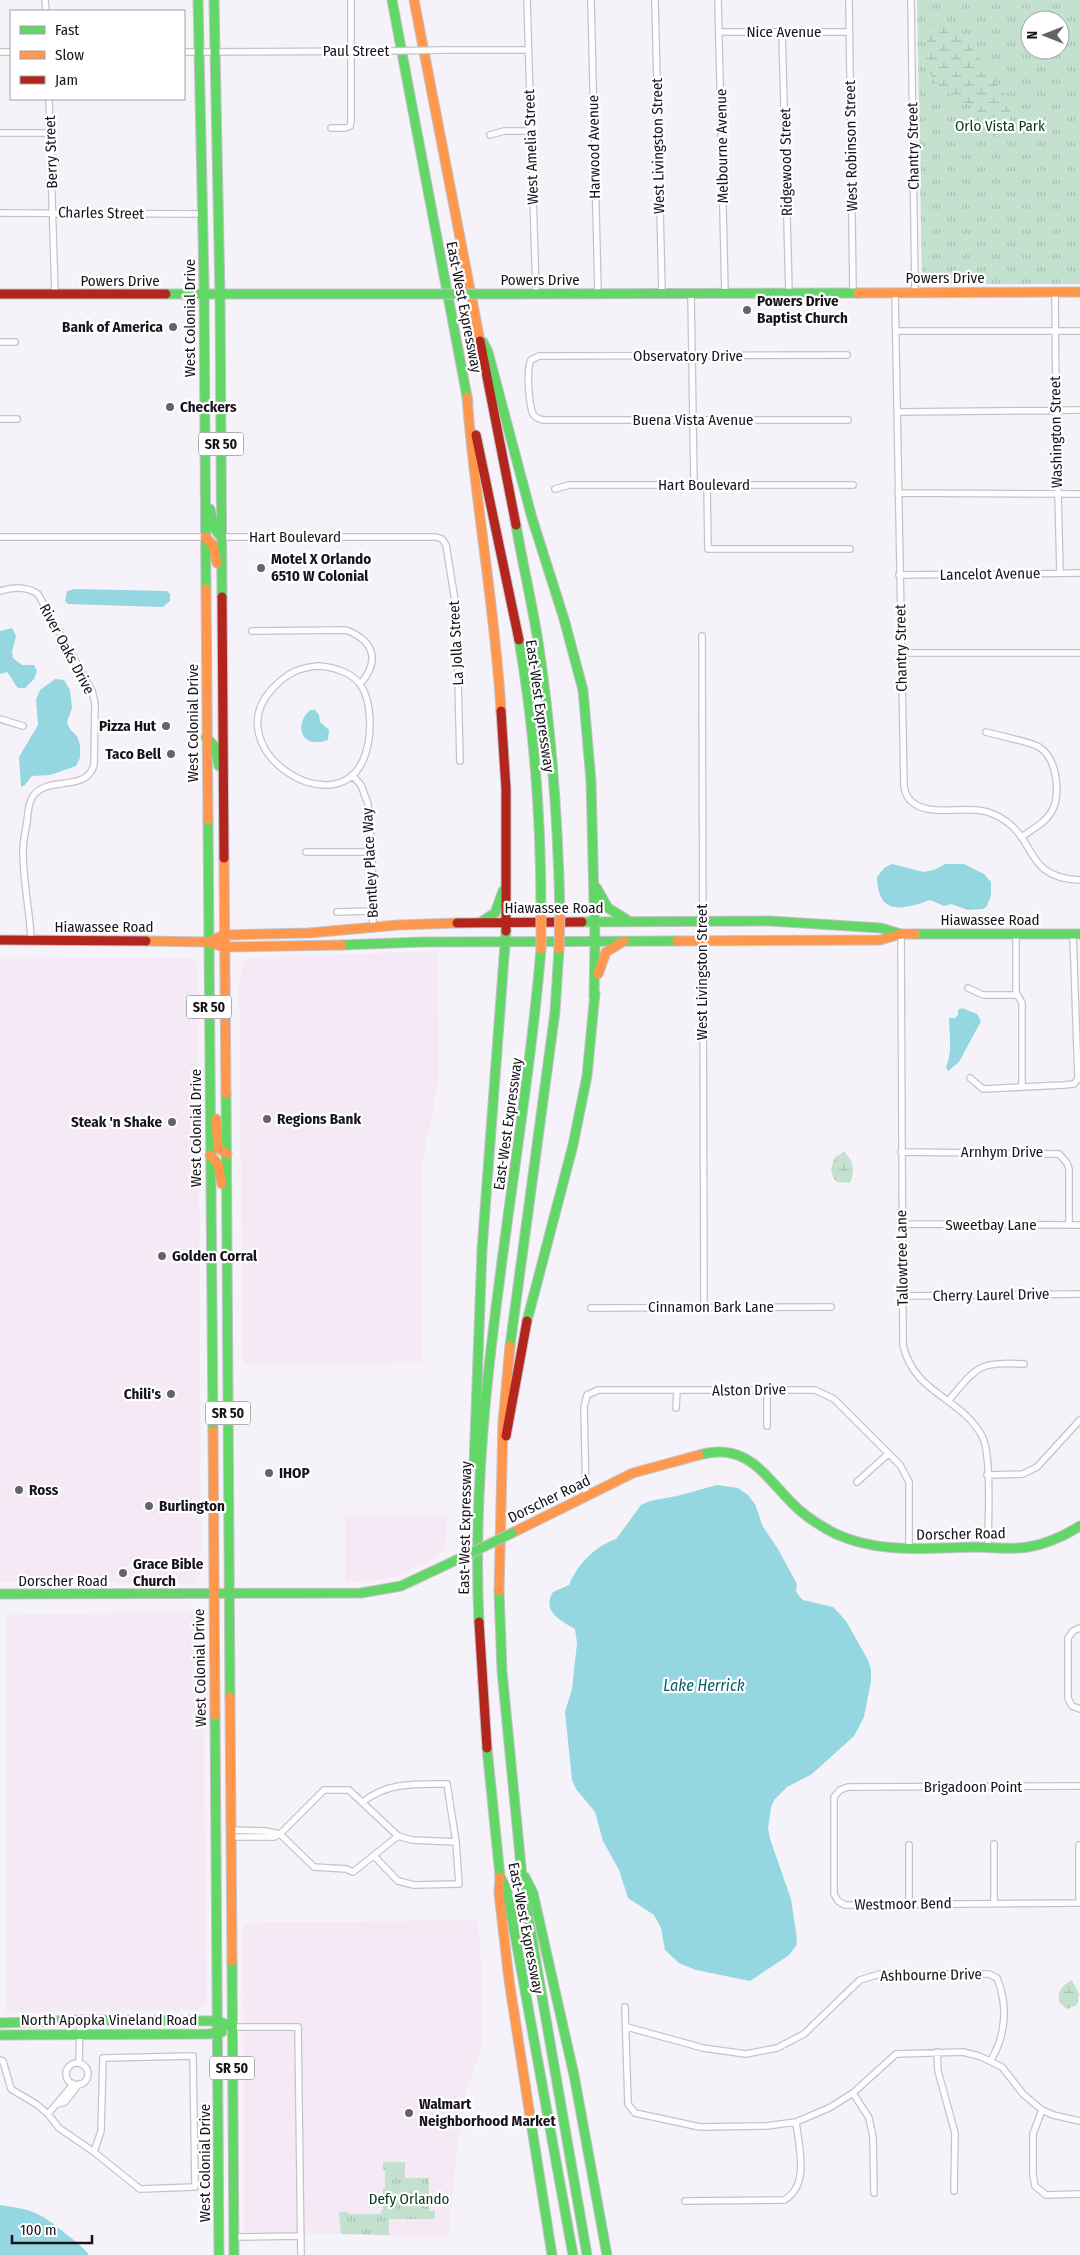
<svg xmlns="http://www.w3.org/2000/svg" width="1080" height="2255" font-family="'Fira Sans Condensed',sans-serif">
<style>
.commercial{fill:#f5e9f5}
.grass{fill:url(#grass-tufts);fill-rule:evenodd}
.wetland{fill:url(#wetland-marsh)}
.water{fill:#94d7e0}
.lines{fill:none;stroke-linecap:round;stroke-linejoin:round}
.street-casing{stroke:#c5c3c9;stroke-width:8}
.fast-casing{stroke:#c5c3c9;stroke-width:11}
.slow-casing{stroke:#c5c3c9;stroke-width:11}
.jam-casing{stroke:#c5c3c9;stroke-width:11}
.street{stroke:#fefdfe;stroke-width:5.5}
.fast{stroke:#63d668;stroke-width:9}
.slow{stroke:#ff974d;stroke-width:9}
.jam{stroke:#b3261e;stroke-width:9}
.street-bridge-casing{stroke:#c5c3c9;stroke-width:8;stroke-linecap:butt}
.fast-bridge-casing{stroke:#c5c3c9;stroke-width:11;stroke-linecap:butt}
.slow-bridge-casing{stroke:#c5c3c9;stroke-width:11;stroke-linecap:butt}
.street-bridge{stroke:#fefdfe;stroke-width:5.5}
.fast-bridge{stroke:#63d668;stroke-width:9}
.slow-bridge{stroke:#ff974d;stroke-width:9}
.poi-dot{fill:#656269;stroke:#fff;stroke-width:2}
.labels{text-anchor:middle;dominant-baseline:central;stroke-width:4.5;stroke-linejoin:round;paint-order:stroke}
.shield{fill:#fff;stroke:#5d5a5f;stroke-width:1}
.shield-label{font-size:14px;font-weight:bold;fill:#17141b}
.street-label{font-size:15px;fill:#17141b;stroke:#fff}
.park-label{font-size:15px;fill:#033a1d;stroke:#fff}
.poi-label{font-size:15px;font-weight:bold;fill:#17141b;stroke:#fff;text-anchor:start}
.water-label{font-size:16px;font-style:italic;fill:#075f66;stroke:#fff}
</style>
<defs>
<pattern id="grass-tufts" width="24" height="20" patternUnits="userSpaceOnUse" patternTransform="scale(1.25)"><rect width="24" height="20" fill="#c4e0cf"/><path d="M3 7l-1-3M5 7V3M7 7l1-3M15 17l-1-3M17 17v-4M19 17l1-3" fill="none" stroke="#a8bfb1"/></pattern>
<pattern id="wetland-marsh" width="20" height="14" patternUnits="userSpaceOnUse" patternTransform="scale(1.25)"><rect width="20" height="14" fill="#c4e0cf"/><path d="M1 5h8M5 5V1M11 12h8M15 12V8" fill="none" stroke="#a8bfb1"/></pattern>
</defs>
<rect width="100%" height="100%" fill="#f5f3f9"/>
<!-- commercial -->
<path class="commercial" d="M438,951l1,124 -7,44 -11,46 1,198 -179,1 -4,-376 4,-26 6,-4z
M0,957l190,1 6,4 2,7 3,592 -1,13 -5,10 -195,-2z
M447,1515v22l-3,13 -9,8 -42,20 -48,5v-67z
M202,1611l5,384 -2,10 -7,5 -192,2 1,-397z
M478,1920l5,72v52l-17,47 -9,61 -9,85 -204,-5 -1,-309z"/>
<!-- grass -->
<path class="grass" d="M917,0h163v284h-158zM1030,20h30v30h-30z
M383,2162h22v16h24v33h6v8h-46v16l-48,-1 -2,-22h9v2h33v-4h2v-22h2v-18h-2z"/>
<!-- wetland -->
<path class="wetland" d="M944,22l16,7 7,13 9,8 13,25 13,14 8,12v19l-10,18 -15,-3 -9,-27c-22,-9 -45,-21 -50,-47 -1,-11 2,-25 2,-36z
M844,1152c10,9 11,19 6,31l-13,-1 -3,-3 -3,-8 3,-13z
M1072,1980l7,14 -2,11 -10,4c-15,-10 -8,-22 5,-29z"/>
<!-- water -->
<path class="water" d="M75,589l92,2 3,3v7l-7,6 -95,-3 -3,-3 2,-10z
M12,628l4,8 -4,16 1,6 9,7h12l3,6 -3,8 -9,9h-7c-5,-5 -6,-11 -11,-16l-7,2v-43z
M55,679l9,1 6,10 2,18 -5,14 3,7 7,7 3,9v13l-4,8 -26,9 -18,1 -7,9 -4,2 -2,-30 19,-32 -2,-26 4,-9z
M310,710h5l4,5 1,7 9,8 -1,10c-26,10 -35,-14 -18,-30z
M892,864l31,8 11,-2 11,-6h19l20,10 7,8v13l-4,11 -4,3 -15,1 -17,-6 -7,2 -14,-6c-28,10 -52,16 -53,-23l7,-9z
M962,1008l15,6 4,7 -22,41 -11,9 -2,-4c7,-15 3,-33 3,-49h6l3,-3v-5z
M717,1485l21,3 10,7 7,9 8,23 15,22 19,35 -1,7 3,5 4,4 30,7 5,5 8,9 22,39 3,9v12l-7,36 -10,19 -42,38 -25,13 -13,13 -3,8 -3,20 2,11 21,60 6,40 -1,7 -7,9 -39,26 -54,-11 -17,-7 -14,-13 -4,-22 -7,-13 -26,-17 -9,-28 -16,-29 -8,-29 -19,-23 -4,-9 -7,-68 7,-23 5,-46 -2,-14c-14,-8 -34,-18 -22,-37l16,-7c8,-20 26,-39 47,-46l25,-34 9,-4 27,-5z
M0,2205c34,5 39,7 66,29 9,7 16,12 23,21h-89z"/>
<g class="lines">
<defs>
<path id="street" d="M45,0l1,11
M527,0l9,293
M591,0l7,293
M655,0l7,293
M718,0l7,293
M849,0l4,292
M911,0l4,292
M719,32h130
M782,32l7,261
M441,50h87
M0,52h11
M184,52l206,-1
M49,99l6,196
M331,128h14l5,-2 1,-4v-122
M0,133h50
M490,135l14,-4h28
M0,213l203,1
M895,292l9,495c1,4 3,11 7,14 18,18 58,2 82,13 47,20 27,64 87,66
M1055,292l1,117 4,164
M691,293l3,192
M896,331h184
M0,342h15
M847,355l-308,1 -8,4c-5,9 -2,45 2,54 2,4 6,5 10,6h305
M898,412l182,-2
M0,419h17
M707,485l1,64h142
M555,489l14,-4h284
M898,493l182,1
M0,537h205
M221,537h215l6,2 4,6 9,56 2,38 3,122
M899,575l181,-2
M0,591c13,-4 26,-5 38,3l54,97 3,12 -1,62c-8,28 -46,10 -61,31 -5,7 -5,17 -6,26 -2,10 -4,20 -4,30 0,30 7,59 8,88
M252,631l94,-1c29,11 34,32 14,54
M702,636l2,671
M901,653h179
M319,666c14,1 32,6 41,18 13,19 12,54 4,74 -27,69 -149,-9 -91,-70 14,-15 27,-21 46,-22z
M0,719l23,7
M986,732c13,4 42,9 53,15 18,11 22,46 13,64 -6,11 -19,18 -29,25
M352,775l9,10 7,19 4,48 1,75
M306,852h66
M337,912l36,-1
M901,934l2,411c11,49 58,52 79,91 10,18 6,88 6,111
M1016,934v58l6,11v84
M968,988l15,7h34
M970,1078l13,11 81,-4 10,-1 4,-5 -5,-145
M901,1152l158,2 8,9 2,6v56
M902,1224l178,1
M903,1296l177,-2
M591,1308l240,-1
M948,1401c30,-35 29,-39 76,-37
M676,1408l1,-17
M767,1426v-37
M987,1475l36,-1 14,-7 43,-47
M857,1482l31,-28
M586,1496l-2,-89 3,-12 11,-5h217l19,9 66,66 9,17v66
M1080,1628l-7,3 -5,7v60l4,8 8,3
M1080,1786l-232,1 -8,3 -6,7v97l4,7 7,4 235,-2
M363,1802c24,-20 54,-18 84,-18l9,58 3,42 -45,1 -16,-4 -24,-25
M230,1830l35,1 15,3
M280,1834l34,33 32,2 7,3 45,-36
M231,1837h43l6,-3 44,-44h25l49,46 14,4 44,2
M994,1844v59
M909,1845v59
M1079,1903v-58
M625,2007l3,97 7,9 65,14 66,-1 30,-4 33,-14 24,-15 43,-39 67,-2 16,4 23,11 21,27 19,16 11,5 27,6
M232,2027h66l3,228
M627,2027l76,21 43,6 31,-6 27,-14 56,-54 20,-6h109l8,4c11,27 9,57 -6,82
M937,2052l1,19 17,62 -1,58
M193,2056l2,131 -55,2 -46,-37 7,-21 2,-73z
M0,2060l3,1 8,28 25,15 12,10 11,14 35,24
M79,2063l1,-43
M66 2074a11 11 0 1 1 22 0a11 11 0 1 1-22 0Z
M853,2093l16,25 4,19 1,56
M58,2104l7,-2 14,-18
M1042,2110l-9,24v41l2,11 11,9 34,-1
M48,2114l22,-26 2,-5
M685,2201l99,-1c26,-14 15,-53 12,-78
M234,2237l67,-1"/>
<path id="fast" d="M198,0l6,284 2,305
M214,0l6,295 2,302
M392,0l76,402
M166,294h272
M485,294l373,-1
M483,342l5,10 44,166 32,101 19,71 8,91 4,160 -1,56
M210,509l4,19 7,9
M516,525c7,41 17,82 23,123 13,88 19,176 21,265
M519,640c16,91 22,181 22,273
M206,737l9,10 4,19
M208,820l5,611
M596,887l12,21 21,13
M481,922l14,-9 8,-22
M582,922l188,-1 111,7 20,6
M915,934h165
M342,945l80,-3 255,-1
M226,1094l4,603
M527,1321l46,-176 14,-69 8,-83
M510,1346l45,-334 4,-63
M699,1455c46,-13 63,17 91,46 12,13 30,25 46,33 43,20 93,14 138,13 18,0 37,3 54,0 19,-3 36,-11 52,-21
M474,1465l8,-215 24,-319
M499,1591l3,80 21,216 64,368
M0,1594l361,-1 40,-7 66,-31
M479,1622c-11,-226 43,-449 62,-673
M215,1715l4,540
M487,1748l13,128 7,15 66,364
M525,1877l8,16 41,182 33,180
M232,1961l2,294
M0,2023l80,-3 138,1 14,6
M0,2035l208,-1 14,-2
M530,2116l22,139"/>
<path id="slow" d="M414,0l66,341
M858,293l222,-1
M467,397c8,105 28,209 34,314
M205,537l8,8 4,18
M206,589l2,231
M224,858l2,236
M146,941l62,1 16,5 118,-2
M677,941l203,-1 21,-6h14
M208,942l16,-7 85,-2 89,-8 59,-2
M598,974l8,-22 18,-11
M216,1119l2,29 9,6
M210,1155l8,9 4,20
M213,1431l2,284
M512,1533l121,-60 66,-18
M499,1591l4,-168 7,-77
M230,1697l2,264
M500,1877l-1,16 10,87 21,136"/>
<path id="jam" d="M0,294h166
M480,341l36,184
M476,435l43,205
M222,597l2,261
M501,711l5,78v142
M457,923l125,-1
M0,940l146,1
M506,1436l21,-115
M479,1622l8,126"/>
</defs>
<!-- street casing -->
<use href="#street" class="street-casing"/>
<!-- fast casing -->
<use href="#fast" class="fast-casing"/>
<!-- slow casing -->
<use href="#slow" class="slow-casing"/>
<!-- jam casing -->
<use href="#jam" class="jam-casing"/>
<!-- street -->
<use href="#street" class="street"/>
<!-- fast -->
<use href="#fast" class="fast"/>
<!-- slow -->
<use href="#slow" class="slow"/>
<!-- jam -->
<use href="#jam" class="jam"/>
<defs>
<path id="street-bridge" d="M390,51l51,-1"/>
<path id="fast-bridge" d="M438,294h47
M467,1555l45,-22"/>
<path id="slow-bridge" d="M541,913v36
M559,949l1,-36"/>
</defs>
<!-- street-bridge casing -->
<use href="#street-bridge" class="street-bridge-casing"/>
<!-- fast-bridge casing -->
<use href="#fast-bridge" class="fast-bridge-casing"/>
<!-- slow-bridge casing -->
<use href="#slow-bridge" class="slow-bridge-casing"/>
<!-- street-bridge -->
<use href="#street-bridge" class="street-bridge"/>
<!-- fast-bridge -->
<use href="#fast-bridge" class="fast-bridge"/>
<!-- slow-bridge -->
<use href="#slow-bridge" class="slow-bridge"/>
</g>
<!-- markers -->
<g class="poi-dot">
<circle cx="747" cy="310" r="5"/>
<circle cx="173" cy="327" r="5"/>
<circle cx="170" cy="407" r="5"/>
<circle cx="261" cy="568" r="5"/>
<circle cx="166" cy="726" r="5"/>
<circle cx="171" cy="754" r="5"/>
<circle cx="267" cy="1119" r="5"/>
<circle cx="172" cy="1122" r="5"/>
<circle cx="162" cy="1256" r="5"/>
<circle cx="171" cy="1394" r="5"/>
<circle cx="269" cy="1473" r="5"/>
<circle cx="19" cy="1490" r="5"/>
<circle cx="149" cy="1506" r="5"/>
<circle cx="123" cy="1573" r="5"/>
<circle cx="409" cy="2113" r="5"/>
</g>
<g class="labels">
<!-- shield labels -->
<g class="shield">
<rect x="198.5" y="432.5" width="45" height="23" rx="4"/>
<rect x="186.5" y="995.5" width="45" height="23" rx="4"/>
<rect x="205.5" y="1401.5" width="45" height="23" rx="4"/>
<rect x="209.5" y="2056.5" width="45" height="23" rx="4"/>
</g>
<g class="shield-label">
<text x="221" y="444">SR 50</text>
<text x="209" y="1007">SR 50</text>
<text x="228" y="1413">SR 50</text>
<text x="232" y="2068">SR 50</text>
</g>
<!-- street labels -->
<g class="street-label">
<text x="784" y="32">Nice Avenue</text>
<text x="356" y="51">Paul Street</text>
<text transform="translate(658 146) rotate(-91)">West Livingston Street</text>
<text transform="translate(722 146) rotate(-91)">Melbourne Avenue</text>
<text transform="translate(851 146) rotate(-91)">West Robinson Street</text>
<text transform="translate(913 146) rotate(-91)">Chantry Street</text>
<text transform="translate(531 147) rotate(-92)">West Amelia Street</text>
<text transform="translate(594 147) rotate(-91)">Harwood Avenue</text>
<text transform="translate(51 152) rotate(-92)">Berry Street</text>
<text transform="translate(786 162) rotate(-91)">Ridgewood Street</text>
<text transform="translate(101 213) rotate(1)">Charles Street</text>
<text x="945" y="278">Powers Drive</text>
<text x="540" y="280">Powers Drive</text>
<text x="120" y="281">Powers Drive</text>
<text transform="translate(464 307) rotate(79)">East-West Expressway</text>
<text transform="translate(190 318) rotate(-90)">West Colonial Drive</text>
<text x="688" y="356">Observatory Drive</text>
<text x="693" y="420">Buena Vista Avenue</text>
<text transform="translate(1056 432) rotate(-91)">Washington Street</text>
<text x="704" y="485">Hart Boulevard</text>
<text x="295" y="537">Hart Boulevard</text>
<text transform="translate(990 574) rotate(-1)">Lancelot Avenue</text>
<text transform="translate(456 643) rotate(-93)">La Jolla Street</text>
<text transform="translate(901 648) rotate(-91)">Chantry Street</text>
<text transform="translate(67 649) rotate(62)">River Oaks Drive</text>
<text transform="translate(540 706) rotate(82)">East-West Expressway</text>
<text transform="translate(193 723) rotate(-90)">West Colonial Drive</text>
<text transform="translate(370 863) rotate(-93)">Bentley Place Way</text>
<text x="554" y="908">Hiawassee Road</text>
<text x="990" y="920">Hiawassee Road</text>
<text x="104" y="927">Hiawassee Road</text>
<text transform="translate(702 972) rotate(-90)">West Livingston Street</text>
<text transform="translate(508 1124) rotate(-82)">East-West Expressway</text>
<text transform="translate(196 1128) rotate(-90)">West Colonial Drive</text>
<text x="1002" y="1152">Arnhym Drive</text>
<text x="991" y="1225">Sweetbay Lane</text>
<text transform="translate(902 1258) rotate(-91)">Tallowtree Lane</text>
<text transform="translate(991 1295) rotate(-1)">Cherry Laurel Drive</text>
<text x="711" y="1307">Cinnamon Bark Lane</text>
<text transform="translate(749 1390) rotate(-1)">Alston Drive</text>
<text transform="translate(549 1499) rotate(-26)">Dorscher Road</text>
<text transform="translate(465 1528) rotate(-89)">East-West Expressway</text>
<text transform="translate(961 1534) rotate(-1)">Dorscher Road</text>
<text x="63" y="1581">Dorscher Road</text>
<text transform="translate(200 1668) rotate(-91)">West Colonial Drive</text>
<text x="973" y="1787">Brigadoon Point</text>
<text transform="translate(903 1904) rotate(-1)">Westmoor Bend</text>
<text transform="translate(526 1928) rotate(79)">East-West Expressway</text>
<text transform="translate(931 1975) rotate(-1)">Ashbourne Drive</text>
<text x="109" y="2020">North Apopka Vineland Road</text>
<text transform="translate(205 2163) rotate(-90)">West Colonial Drive</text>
</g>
<!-- park labels -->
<g class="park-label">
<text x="1000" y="126">Orlo Vista Park</text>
<text x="409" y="2199">Defy Orlando</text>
</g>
<!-- poi labels -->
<g class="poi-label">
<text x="757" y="301">Powers Drive<tspan x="757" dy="17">Baptist Church</tspan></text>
<text x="163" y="327" text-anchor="end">Bank of America</text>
<text x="180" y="407">Checkers</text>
<text x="271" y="559">Motel X Orlando<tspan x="271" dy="17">6510 W Colonial</tspan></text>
<text x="156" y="726" text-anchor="end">Pizza Hut</text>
<text x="161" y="754" text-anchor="end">Taco Bell</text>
<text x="277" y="1119">Regions Bank</text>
<text x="162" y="1122" text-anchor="end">Steak 'n Shake</text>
<text x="172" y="1256">Golden Corral</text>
<text x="161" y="1394" text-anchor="end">Chili's</text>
<text x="279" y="1473">IHOP</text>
<text x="29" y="1490">Ross</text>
<text x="159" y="1506">Burlington</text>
<text x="133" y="1564">Grace Bible<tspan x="133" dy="17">Church</tspan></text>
<text x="419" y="2104">Walmart<tspan x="419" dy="17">Neighborhood Market</tspan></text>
</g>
<!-- water labels -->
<g class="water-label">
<text x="704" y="1685">Lake Herrick</text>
</g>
</g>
<!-- legend -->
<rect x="10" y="10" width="175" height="90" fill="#ffffff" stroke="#a2a1a4"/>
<rect x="20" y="26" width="25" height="8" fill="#63d668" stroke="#a2a1a4"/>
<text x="55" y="35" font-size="15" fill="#17141b">Fast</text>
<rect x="20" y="51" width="25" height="8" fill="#ff974d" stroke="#a2a1a4"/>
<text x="55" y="60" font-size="15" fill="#17141b">Slow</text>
<rect x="20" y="76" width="25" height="8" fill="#b3261e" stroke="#a2a1a4"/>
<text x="55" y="85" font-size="15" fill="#17141b">Jam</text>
<!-- north arrow -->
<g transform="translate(1045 35) rotate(270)"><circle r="24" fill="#ffffff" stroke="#a2a1a4"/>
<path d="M0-4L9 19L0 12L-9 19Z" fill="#656269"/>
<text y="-8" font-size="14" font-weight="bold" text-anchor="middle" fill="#17141b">N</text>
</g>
<!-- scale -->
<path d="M12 2235v8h80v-8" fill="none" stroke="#17141b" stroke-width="2.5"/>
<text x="20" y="2235" font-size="15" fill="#17141b" stroke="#ffffff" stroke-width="4" paint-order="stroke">100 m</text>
</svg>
